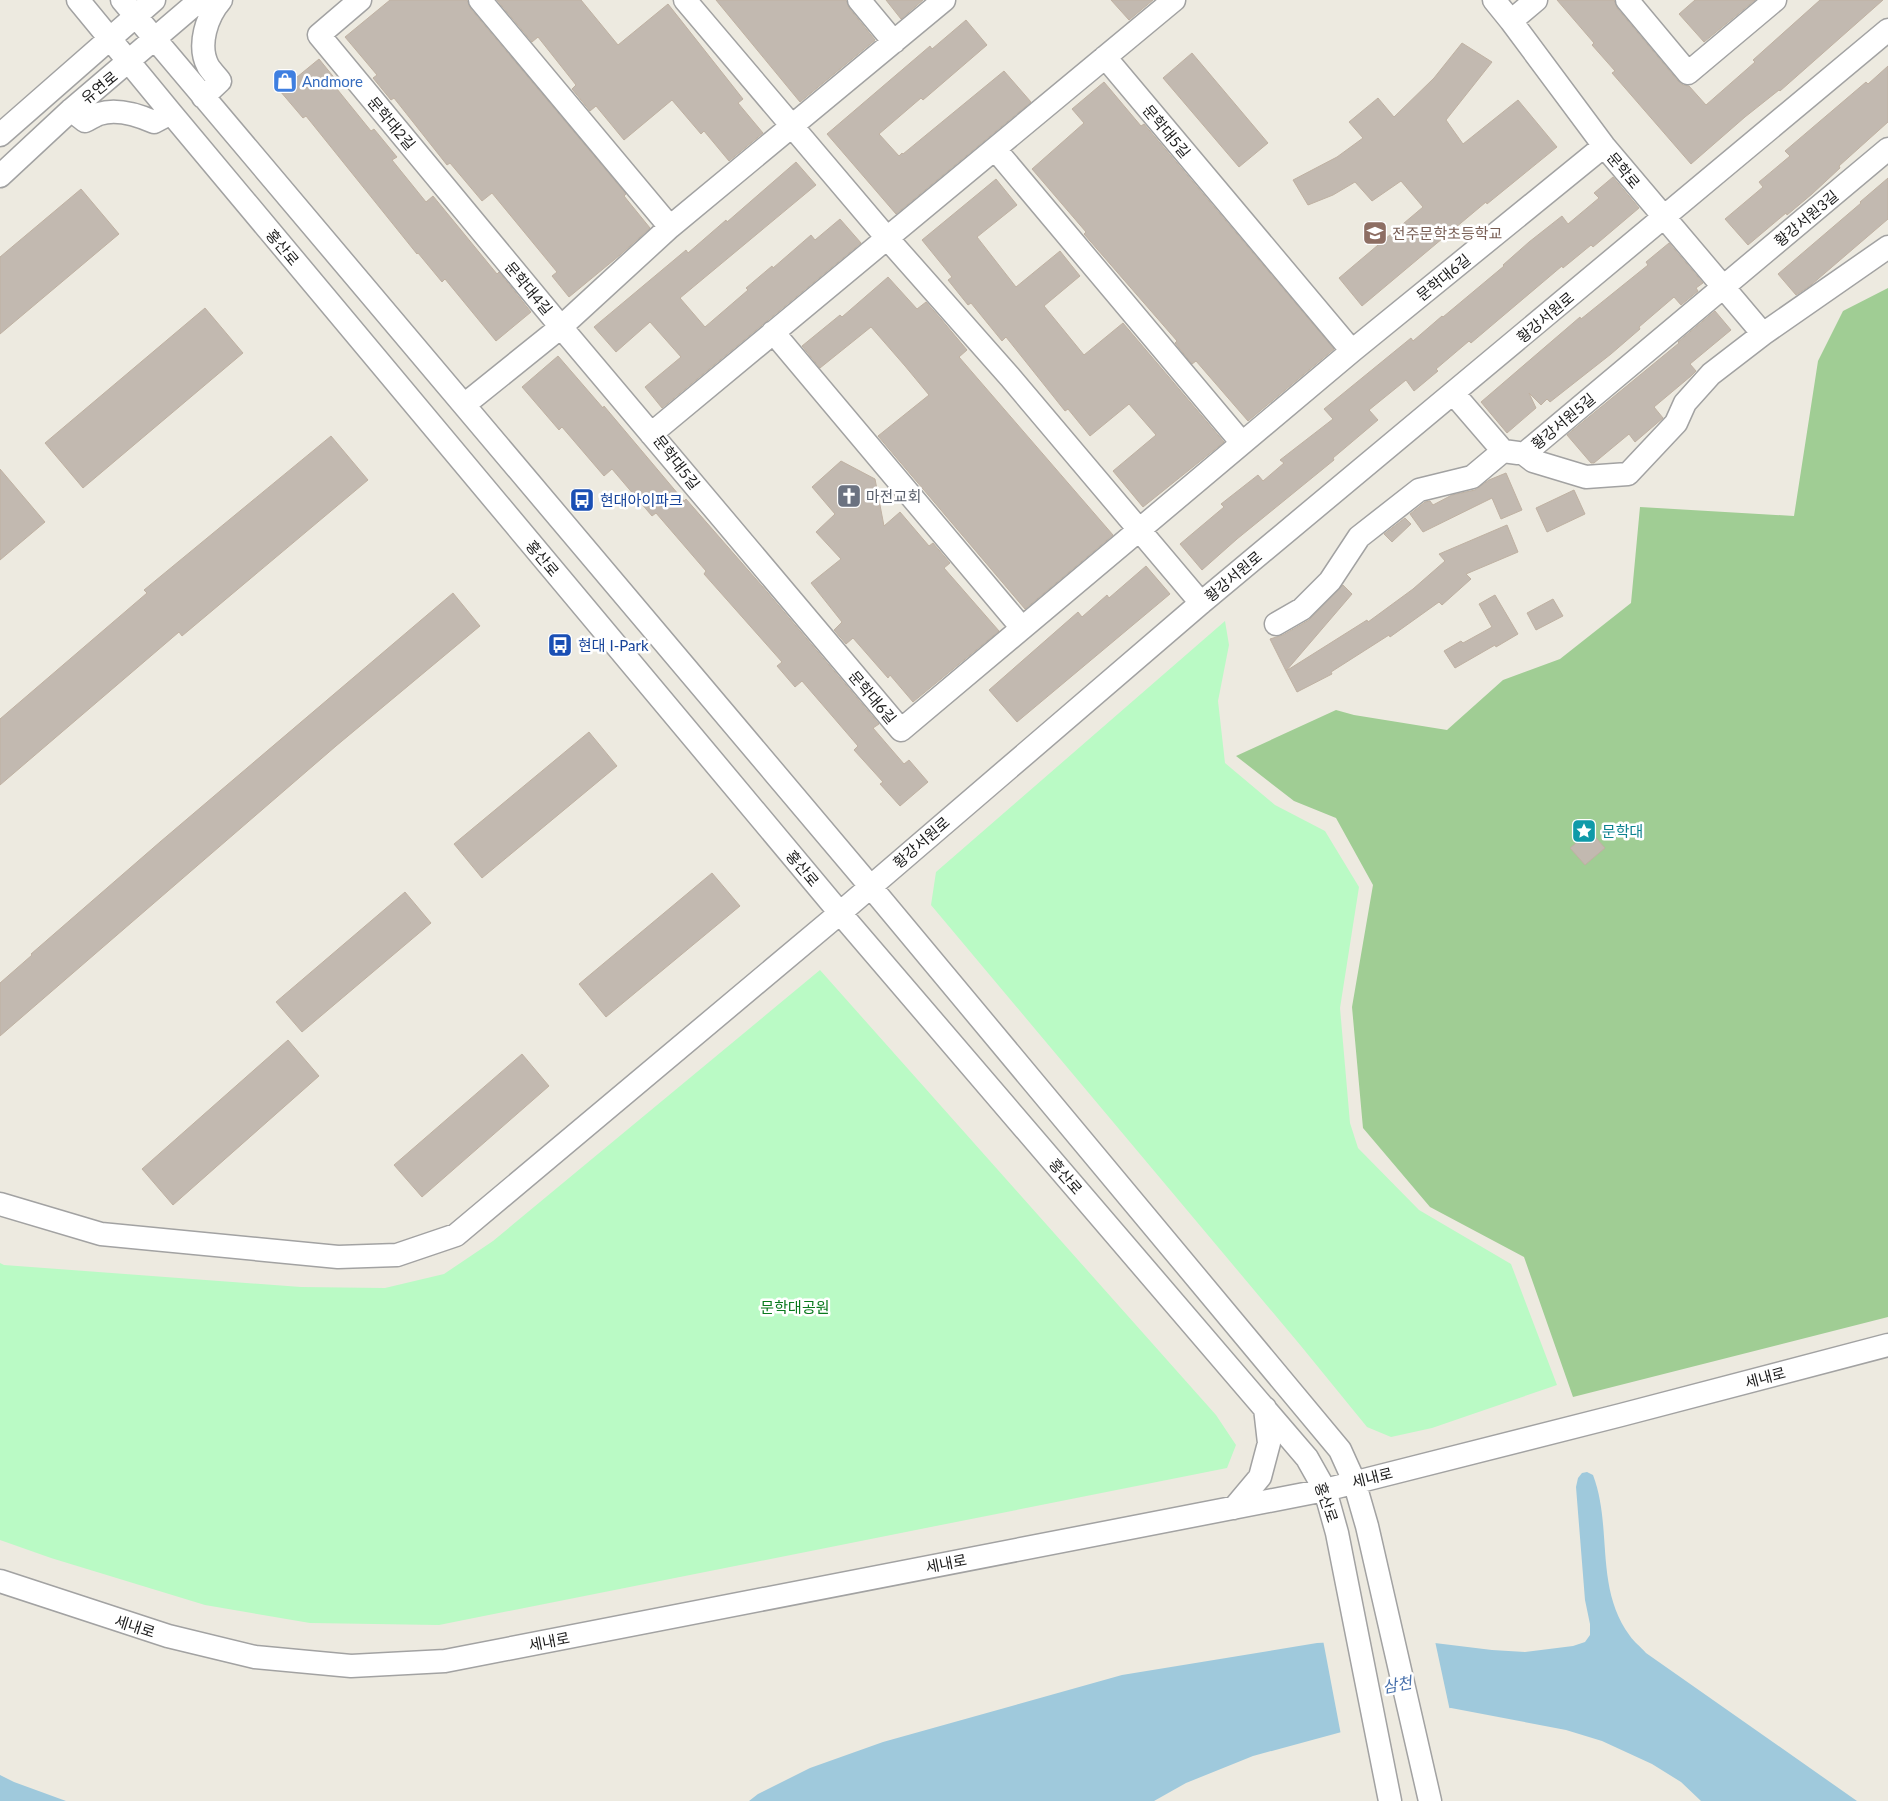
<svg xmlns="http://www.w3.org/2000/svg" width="1888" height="1801" font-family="Lato,'Noto Sans KR',sans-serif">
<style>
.forest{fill:#a0cd94}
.park{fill:#bafac5}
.water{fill:#9fc9dc}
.pier{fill:#edeae0}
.building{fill:#c2b9b0;stroke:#bfb1a2}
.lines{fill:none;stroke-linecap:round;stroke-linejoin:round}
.minor-casing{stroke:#a2a2a2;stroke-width:25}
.minor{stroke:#fff;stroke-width:22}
.labels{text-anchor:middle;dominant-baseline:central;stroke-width:5;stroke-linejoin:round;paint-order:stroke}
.shop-label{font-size:15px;fill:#366cbe;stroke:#fff;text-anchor:start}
.street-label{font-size:15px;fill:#1b1b1b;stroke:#fff}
.education-label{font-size:15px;fill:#785e54;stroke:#fff;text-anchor:start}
.worship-label{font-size:15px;fill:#5b616d;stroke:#fff;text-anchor:start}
.transit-label{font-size:15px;fill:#164399;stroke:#fff;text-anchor:start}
.culture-label{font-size:15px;fill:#0d838f;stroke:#fff;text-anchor:start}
.park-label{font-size:15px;fill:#09791d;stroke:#fff}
.water-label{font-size:16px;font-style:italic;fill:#4770ab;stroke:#fff}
</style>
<rect width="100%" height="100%" fill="#edeae0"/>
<!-- forest -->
<path class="forest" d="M1888,288v1029l-315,80 -49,-140 -94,-50 -67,-79 -11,-121 21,-122 -37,-67 -42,-17 -58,-45 100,-46 18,5 93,15 56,-50 57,-21 71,-56 9,-96 154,9 24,-155 25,-50z"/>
<!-- park -->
<path class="park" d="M1225,621l4,24 -11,56 7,62 50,42 50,26 34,56 -19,121 10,115 8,25 61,62 92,54 46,121 -125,43 -41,9 -24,-10 -66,-81 -370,-441 5,-33z
M820,970l396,445 20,30 -9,23 -788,157 -129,-2 -105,-18 -154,-47 -51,-18v-277l4,2 297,22 84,1 59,-14 49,-33z"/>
<!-- water -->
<path class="water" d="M1587,1472l6,3c20,53 1,112 37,161 4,6 11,11 16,17l211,148h-156l-20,-19 -29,-18 -50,-23 -36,-11 -115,-22 -36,4 -162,44 -67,27 -32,18h-405l9,-7 52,-26 73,-26 239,-67 195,-32 85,-4 90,11 33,2 48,-6 12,-4 5,-7v-11l-5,-24 -9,-113 2,-9 4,-5z
M0,1775l14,7 52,19h-66z"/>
<!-- pier -->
<path class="pier" d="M1402,1636l33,5 15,70 -34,4 -75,20 -18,-95z"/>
<!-- building -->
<path class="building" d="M390,0h77l3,8 156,186 -2,2 26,32 -30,27 -51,42 -17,-21 5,-4 -65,-79 -10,8 -32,-38 -3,2 -53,-67 -3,2 -18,-22 4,-3 -32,-38z
M497,0h84l37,45 50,-41 75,95 -5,4 25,30 -34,28 -25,-30 -3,3 -29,-34 -48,40 -28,-34 -6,5 -18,-22 4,-4 -38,-48 -6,5z
M716,0h130l3,8 26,32 -75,62z
M886,0h37l-22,19z
M1111,0h42l-24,20z
M1557,0h57l3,8 61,73 5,4 6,1 17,19 49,-43 -2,-2 67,-60h63l-103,91 -1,-1 -34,27 -54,47 -79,-91 3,-2 -23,-26 2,-2z
M1695,0h60l-51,42 -25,-28z
M966,20l21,25 -64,55 -2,-2 -42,36 20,22 3,-3 1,1 101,-83 27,31 -135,112 -69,-80 103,-88 2,3z
M1462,43l30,19 -46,58 17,24 55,-44 39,47 -70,57 -1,-2 -124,104 -23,-28 84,-71 -22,-26 -29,20 -17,-19 -22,13 -25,10 -15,-25 44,-23 26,-19 -14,-16 29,-24 16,19 40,-39z
M1192,53l76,90 -29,24 -76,-89z
M319,59l22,27 -4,3 34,42 3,-2 23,28 -5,3 34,42 7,-6 64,78 2,-2 32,40 -35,29 -51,-62 -3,3 -24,-29 -1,1 -111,-138 -3,2 -23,-27z
M1888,66v56l-49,44 1,2 -28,26 -25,21 -1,-2 -38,32 -23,-26 38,-32 -4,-5 31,-26 -5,-5 81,-69 2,2z
M1104,82l37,44 3,-2 190,225 -86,72 -52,-60 -4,3 -17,-21 2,-2 -93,-107 2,-2 -54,-63 52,-46 -12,-14z
M796,162l20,23 -136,113 25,29 43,-37 -2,-2 26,-22 1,2 38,-33 4,5 25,-21 21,24 -199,165 -17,-21 36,-30 -31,-35 -34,30 -22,-25 92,-77 2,3 38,-33 1,2z
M1613,177l26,31 -46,39 -2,-2 -28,23 -1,-2 -91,77 -2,-2 -33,28 2,2 -24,20 -8,-11 -37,30 9,10 -45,38 1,2 -97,79 -35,31 -22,-26 44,-37 -3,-3 37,-29 5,6 21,-18 -4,-3 53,-41 -9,-10 87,-71 2,3 29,-25 1,1 61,-51 -1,-1 26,-23 33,-26 6,8 31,-26 -5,-5z
M1888,178v41l-77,66 -15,10 -18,-21 83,-71 -1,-1z
M996,179l21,26 -40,32 39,50 44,-36 20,25 -36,30 40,49 39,-32 101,119 -81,65 -30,-36 43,-36 -27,-31 -39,32 -22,-27 -3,2 -59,-74 -4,4 -31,-38 -3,2 -20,-25 4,-3 -30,-37z
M81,189l38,45 -119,100v-77z
M1669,243l34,40 -7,5 2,3 -17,14 -7,-8 -35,30 1,2 -29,25 -61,48 -3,-3 -6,6 -12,-12 7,15 -29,25 -26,-31 99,-85 1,2 67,-54 -2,-3z
M888,277l29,32 9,-7 15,17 26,31 -8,7 154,178 -88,74 -147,-173 51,-41 -24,-29 -34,-39 -51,41 -18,-22 38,-31 2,2z
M205,308l38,45 -160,135 -38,-45z
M1715,311l16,19 -41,34 6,7 -5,5 -37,31 9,11 -28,24 -6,-8 -35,29h-3l-24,-28 112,-92 -1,-1z
M558,356l45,52 1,-2 80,95 2,-2 76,87 117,138 -6,4 31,36 5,-4 19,22 -28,24 -20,-22 3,-2 -29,-32 4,-4 -56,-65 -7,6 -18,-21 5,-4 -78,-88 2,-3 -50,-58 -4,3 -40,-47 -8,7 -42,-49 -3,3 -37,-43z
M331,436l37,44 -186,156 -3,-4 -179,153v-66l147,-126 -3,-3z
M841,461l34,18 9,47 16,-14 29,34 4,-3 17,20 -6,5 55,63 -86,71 -23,-27 -2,3 -35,-40 -7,6 -12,-14 8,-8 -31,-39 30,-24 -25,-27 19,-18 -23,-27z
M0,469l45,53 -45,38z
M1506,473l16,37 -21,9 -9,-21 -69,34 -13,-18 15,-12 5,-1 3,4 19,-10 23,-5 14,-10z
M1574,490l11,24 -38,18 -11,-24z
M1405,518l6,6 -19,18 -8,-8z
M1507,525l11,27 -52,22 5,5 -29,26 -3,-3 -49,35 -1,-2 -58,37 1,2 -35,18 -11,-21 81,-51 1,2 45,-33 32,-28 -6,-7z
M1146,566l24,28 -153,128 -28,-32 89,-78 4,5 25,-22 2,3z
M1343,585l9,9 -66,77 -16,-32 13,-4 26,-15z
M453,593l27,33 -144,120 -336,290v-53l32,-28 -1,-1 129,-112z
M1495,595l23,39 -22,13 -1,-2 -40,23 -11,-17 17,-10 2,2 29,-16 -13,-23z
M1553,599l10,17 -27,14 -9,-17z
M589,732l28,34 -135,112 -28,-34z
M1590,831l15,17 -20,17 -15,-17z
M712,873l28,33 -134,111 -27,-33z
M405,892l26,31 -129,109 -26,-30z
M288,1040l31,36 -146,129 -31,-36z
M522,1054l27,32 -127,111 -28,-32z"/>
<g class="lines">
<defs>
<path id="minor" d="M78,0l93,113 669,800 467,545 18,32 12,43 53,268
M122,0l748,886 470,564 14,31 13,45 63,275
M360,0l-41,35 242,292 340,403 451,-379 252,-205
M480,0l190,227
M685,0l202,238 123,139 191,226
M859,0l35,42
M1494,0l17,21 93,125 159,188
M1627,0l61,73 87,-73
M1511,21l25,-21
M1105,57l247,294
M203,97l17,-16c-4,-5 -9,-10 -12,-15 -11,-21 -1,-50 13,-66
M71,110l14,11c5,-2 10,-6 14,-7 18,-6 39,1 55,8l17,-9
M0,135l154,-135
M995,149l247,294
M0,176l71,-66 129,-110
M773,332l249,296
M1453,393l50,58 15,2
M464,405l97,-78 109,-100 274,-227
M651,434l523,-434
M1524,454l364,-305
M1524,454l9,7 53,16 42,-3 48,-51 9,-20 26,-29 52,-40 125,-87
M1276,624l26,-15 28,-28 29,-44 60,-47 53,-13 31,-26
M0,1204l101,30 237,23 59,-2 59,-20 384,-322 361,-310 687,-573
M1234,1508l26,-31 9,-34 -4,-35
M0,1581l168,55 87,21 96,9 94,-5 880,-171 296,-75 267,-70"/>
</defs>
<!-- minor casing -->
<use href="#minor" class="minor-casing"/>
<!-- minor -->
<use href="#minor" class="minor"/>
</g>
<!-- icons -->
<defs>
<symbol id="shop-square" viewBox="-11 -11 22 22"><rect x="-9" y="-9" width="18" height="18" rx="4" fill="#3f7fe0" stroke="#fff"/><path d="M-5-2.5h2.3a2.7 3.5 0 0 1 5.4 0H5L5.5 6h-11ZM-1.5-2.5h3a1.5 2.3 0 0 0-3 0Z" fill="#fff"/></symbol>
<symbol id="school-square" viewBox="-11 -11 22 22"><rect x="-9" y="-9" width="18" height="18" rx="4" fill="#8d6e63" stroke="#fff"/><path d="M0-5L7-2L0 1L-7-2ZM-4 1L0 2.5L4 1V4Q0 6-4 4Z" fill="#fff"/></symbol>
<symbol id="church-square" viewBox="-11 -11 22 22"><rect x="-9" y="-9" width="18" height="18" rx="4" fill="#6b7280" stroke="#fff"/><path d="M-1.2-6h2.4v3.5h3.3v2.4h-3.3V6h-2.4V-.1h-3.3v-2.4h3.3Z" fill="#fff"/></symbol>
<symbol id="bus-square" viewBox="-11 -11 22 22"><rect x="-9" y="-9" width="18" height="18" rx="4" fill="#1a4fb4" stroke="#fff"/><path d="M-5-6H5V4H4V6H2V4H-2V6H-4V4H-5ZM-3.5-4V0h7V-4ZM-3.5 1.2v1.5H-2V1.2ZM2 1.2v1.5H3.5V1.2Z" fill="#fff"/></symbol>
<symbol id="sight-square" viewBox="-11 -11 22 22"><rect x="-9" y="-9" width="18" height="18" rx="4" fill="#0f9aa8" stroke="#fff"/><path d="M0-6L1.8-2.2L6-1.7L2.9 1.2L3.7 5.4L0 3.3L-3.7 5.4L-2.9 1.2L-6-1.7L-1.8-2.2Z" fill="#fff"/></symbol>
</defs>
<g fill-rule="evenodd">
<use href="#shop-square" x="271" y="67" width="28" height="28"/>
<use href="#school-square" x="1361" y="219" width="28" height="28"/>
<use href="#church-square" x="835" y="482" width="28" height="28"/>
<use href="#bus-square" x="568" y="486" width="28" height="28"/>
<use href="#bus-square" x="546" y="631" width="28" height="28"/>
<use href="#sight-square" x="1570" y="817" width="28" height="28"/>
</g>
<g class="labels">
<!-- shop labels -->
<g class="shop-label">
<text x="302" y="81">Andmore</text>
</g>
<!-- street labels -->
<g class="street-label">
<text transform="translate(99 87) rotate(-39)">유연로</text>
<text transform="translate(392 123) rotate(50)">문학대2길</text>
<text transform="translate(1167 131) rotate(50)">문학대5길</text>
<text transform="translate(1624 170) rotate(50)">문학로</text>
<text transform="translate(1806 218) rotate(-40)">황강서원3길</text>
<text transform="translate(283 247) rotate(50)">홍산로</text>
<text transform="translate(1443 277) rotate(-39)">문학대6길</text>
<text transform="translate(529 288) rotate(50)">문학대4길</text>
<text transform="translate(1545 317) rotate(-40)">황강서원로</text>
<text transform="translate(1563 421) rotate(-40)">황강서원5길</text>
<text transform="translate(677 462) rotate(52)">문학대5길</text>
<text transform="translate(543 558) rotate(50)">홍산로</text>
<text transform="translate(1233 576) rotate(-40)">황강서원로</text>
<text transform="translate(873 697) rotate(50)">문학대6길</text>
<text transform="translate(921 842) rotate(-41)">황강서원로</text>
<text transform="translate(803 868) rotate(50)">홍산로</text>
<text transform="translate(1066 1176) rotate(49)">홍산로</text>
<text transform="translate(1765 1377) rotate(-15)">세내로</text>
<text transform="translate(1372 1477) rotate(-14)">세내로</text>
<text transform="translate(1327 1502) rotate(71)">홍산로</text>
<text transform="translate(946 1563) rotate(-11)">세내로</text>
<text transform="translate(135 1626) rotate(18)">세내로</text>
<text transform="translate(549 1641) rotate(-11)">세내로</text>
</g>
<!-- education labels -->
<g class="education-label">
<text x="1392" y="233">전주문학초등학교</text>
</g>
<!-- worship labels -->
<g class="worship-label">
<text x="866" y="496">마전교회</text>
</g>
<!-- transit labels -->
<g class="transit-label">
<text x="600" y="500">현대아이파크</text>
<text x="578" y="645">현대 I-Park</text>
</g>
<!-- culture labels -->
<g class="culture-label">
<text x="1602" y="831">문학대</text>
</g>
<!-- park labels -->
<g class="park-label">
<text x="795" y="1307">문학대공원</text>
</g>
<!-- water labels -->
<g class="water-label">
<text transform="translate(1397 1684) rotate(-11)">삼천</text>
</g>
</g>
</svg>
